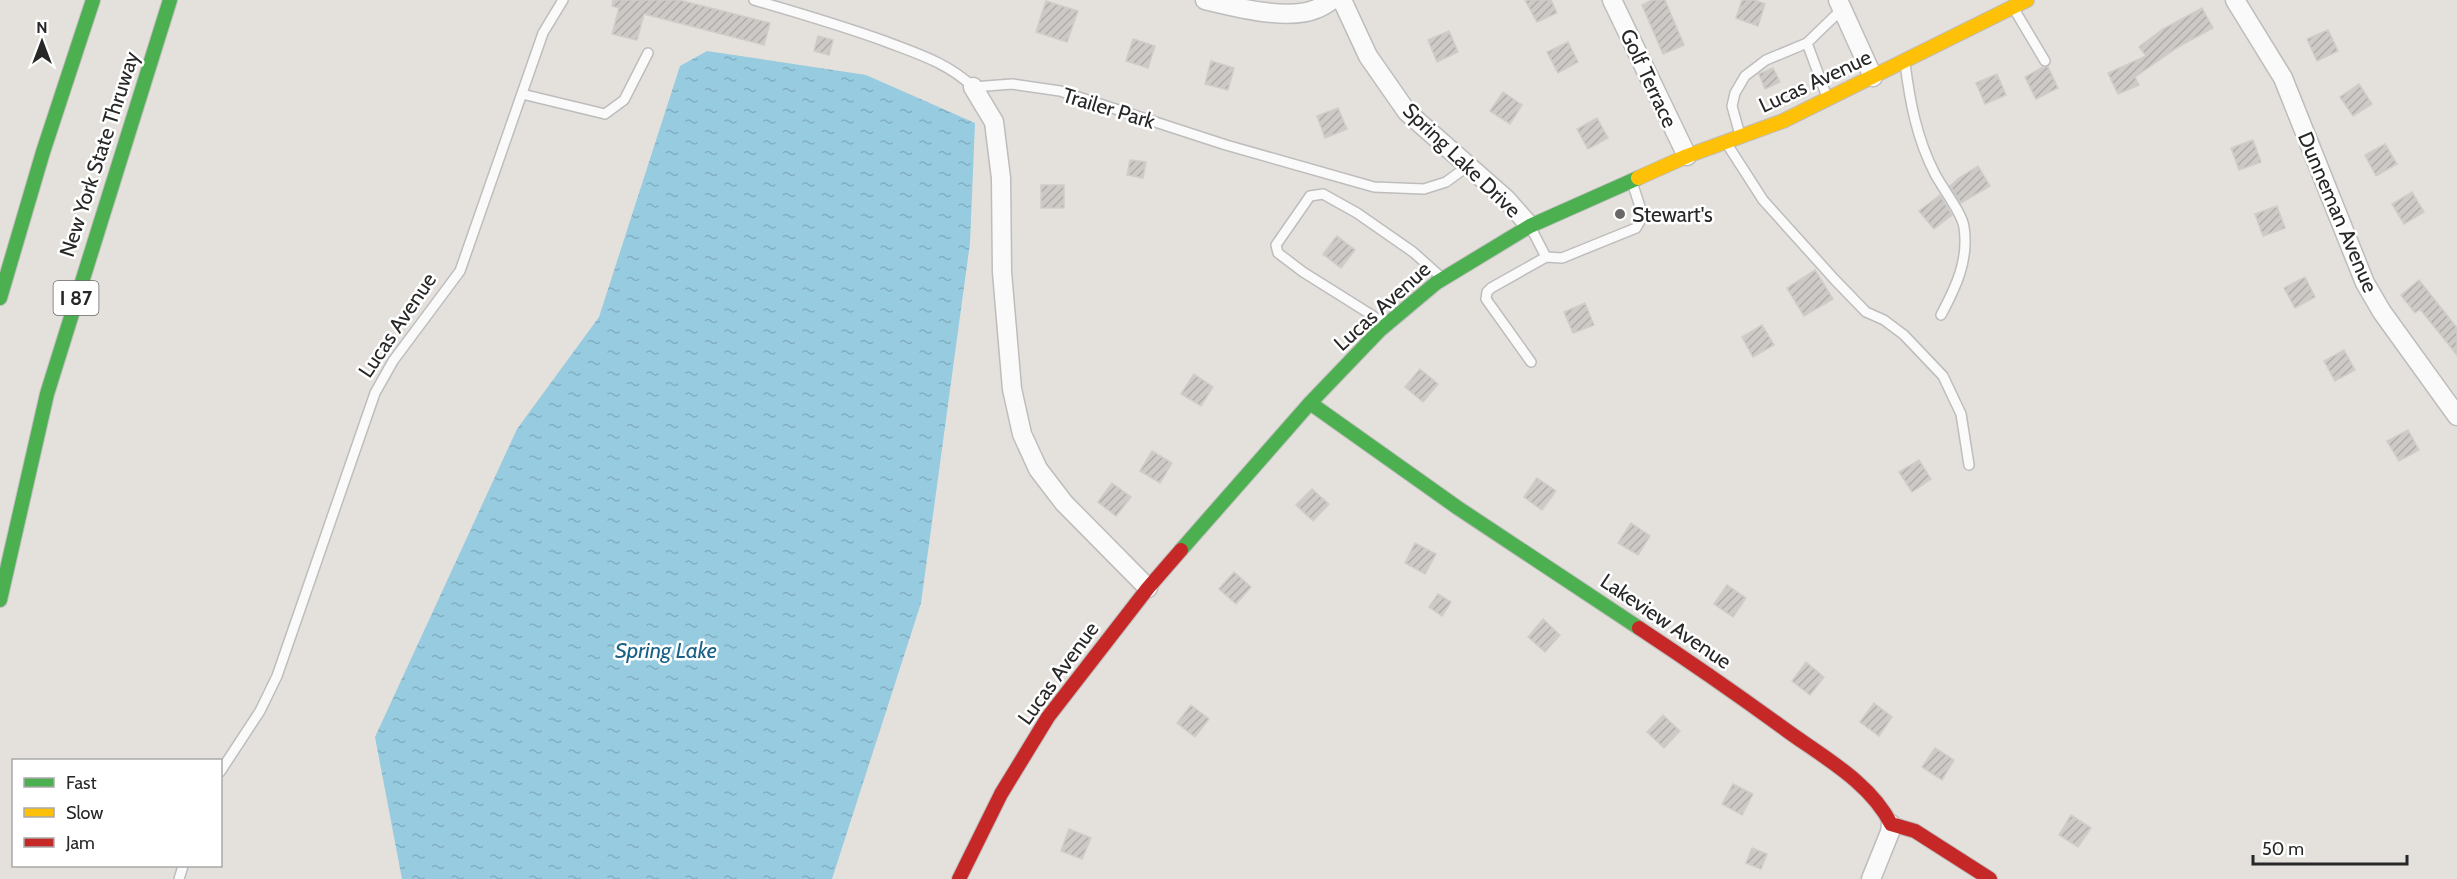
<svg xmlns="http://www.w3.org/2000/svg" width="2457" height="879" font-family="Cabin,sans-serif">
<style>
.water{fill:url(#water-ripples)}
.building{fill:url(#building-hatch);stroke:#cfcdc8;stroke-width:1.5}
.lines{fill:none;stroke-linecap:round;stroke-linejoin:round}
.lane-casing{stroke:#bebdbd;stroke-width:12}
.street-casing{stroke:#bebdbd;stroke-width:21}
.fast-casing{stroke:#bebdbd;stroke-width:16}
.slow-casing{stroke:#bebdbd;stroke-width:16}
.jam-casing{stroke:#bebdbd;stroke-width:16}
.lane{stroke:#fbfafa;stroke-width:9}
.street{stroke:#fbfafa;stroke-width:18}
.fast{stroke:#4caf50;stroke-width:14}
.slow{stroke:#ffc107;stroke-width:14}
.jam{stroke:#c62828;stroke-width:14}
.poi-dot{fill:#696866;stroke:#fff;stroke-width:2}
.labels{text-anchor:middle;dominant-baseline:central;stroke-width:5;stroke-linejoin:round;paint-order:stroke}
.shield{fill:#fff;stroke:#686868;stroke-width:1.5}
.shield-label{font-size:20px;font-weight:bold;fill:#272727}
.street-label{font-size:21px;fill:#272727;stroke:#fff}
.poi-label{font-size:21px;fill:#272727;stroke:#fff;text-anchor:start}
.water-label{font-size:22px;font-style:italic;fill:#1a6087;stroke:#fff}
</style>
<defs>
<pattern id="water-ripples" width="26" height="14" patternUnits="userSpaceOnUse" patternTransform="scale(1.5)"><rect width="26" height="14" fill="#96cbe0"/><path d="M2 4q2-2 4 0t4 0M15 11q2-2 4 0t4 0" fill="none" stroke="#81aec0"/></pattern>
<pattern id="building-hatch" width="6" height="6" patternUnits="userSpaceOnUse" patternTransform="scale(1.5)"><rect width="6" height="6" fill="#ccc9c6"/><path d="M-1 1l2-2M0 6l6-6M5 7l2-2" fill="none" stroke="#afadaa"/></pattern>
</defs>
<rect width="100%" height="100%" fill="#e4e1dc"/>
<!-- water -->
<path class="water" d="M707,51l159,24 109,48 -5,120 -49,360 -89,276h-430l-27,-142 142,-308 82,-112 81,-251z"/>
<!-- building -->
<path class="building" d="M613,0h66l91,23 -6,22 -120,-31 -7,26 -25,-6 7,-26 -7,-2z
M1525,0h26l6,13 -20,9z
M1652,0h13l19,45 -21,9 -21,-49z
M1742,0h13l10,4 -7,22 -22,-8z
M1046,1l32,10 -11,31 -31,-10z
M2202,8l11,20 -35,19 -43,30 4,8 -21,9 -10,-21 38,-17 -7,-9 24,-18z
M2328,30l10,21 -21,10 -10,-22z
M1449,31l9,21 -21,10 -9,-22z
M818,36l15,4 -4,15 -15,-4z
M1133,39l22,7 -7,22 -22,-7z
M1568,42l10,20 -20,11 -11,-21z
M1211,61l23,7 -6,22 -23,-6z
M2043,67h5l10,21 -22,11 -11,-22z
M1773,68l7,14 -15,7 -6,-15z
M1997,74l9,21 -21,9 -9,-21z
M2359,84l13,20 -19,12 -13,-19z
M1503,92l19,13 -12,19 -20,-13z
M1338,108l9,21 -22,9 -8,-22z
M1597,118l11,20 -20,11 -11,-20z
M2253,140l8,22 -22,8 -8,-22z
M2385,144l12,20 -21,12 -11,-21z
M1130,160l16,2 -3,16 -16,-3z
M1978,166l12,20 -29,17 -11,-17 9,-8z
M1041,185h23v23h-23z
M2412,192l12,20 -20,12 -12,-20z
M1940,195l12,20 -18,14 -15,-18z
M2277,206l8,22 -22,8 -8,-22z
M1337,236l18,14 -14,18 -18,-14z
M1815,270l18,29 -29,17 -17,-28z
M2305,277l10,20 -20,11 -11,-20z
M2419,280l38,48v27l-37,-46 -5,4 -14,-18z
M1585,303l9,22 -21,8 -9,-21z
M1762,325l12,20 -21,12 -11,-20z
M2344,350l11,20 -20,11 -11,-20z
M1420,369l18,15 -15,18 -18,-15z
M1194,374l19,13 -12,19 -20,-12z
M2408,430l11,20 -20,11 -12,-20z
M1152,451l20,12 -12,20 -20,-12z
M1919,460l12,19 -19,13 -13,-20z
M1537,478l19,13 -14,19 -18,-13z
M1112,483l19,14 -15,19 -18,-14z
M1312,489l17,15 -16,17 -17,-16z
M1631,523l19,13 -12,19 -20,-12z
M1415,543l21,11 -11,20 -20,-11z
M1234,572l17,15 -15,17 -17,-15z
M1727,585l19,13 -13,19 -19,-13z
M1438,594l13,8 -9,14 -13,-9z
M1543,619l17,16 -15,17 -17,-15z
M1806,662l18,15 -14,18 -18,-14z
M1874,703l18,14 -13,19 -19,-14z
M1191,705l18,14 -14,18 -18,-14z
M1663,715l17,16 -16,17 -17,-16z
M1935,748l19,12 -12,20 -20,-13z
M1733,784l20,10 -11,21 -20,-11z
M2071,815l20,13 -13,19 -19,-12z
M1069,829l22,9 -9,21 -21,-8z
M1752,848l15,6 -6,15 -15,-6z"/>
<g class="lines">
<defs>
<path id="lane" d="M754,0c45,13 89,26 133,42 31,12 61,21 86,45l39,-3 48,7 166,54 148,42 50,2 22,-7 22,-16
M2014,9l31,52
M1807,43l20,54
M1905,63c5,40 12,76 30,111 8,15 27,39 29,53 5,33 -8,60 -23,88
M522,94l83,20 19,-14 24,-47
M1740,135l-8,-29 3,-13 10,-17 21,-16 41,-17 35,-34
M1727,144l36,56 72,80 31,32 18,8 20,15 39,41 18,38 8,51
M1531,228l15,29 16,1 74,-30 7,-12 -11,-34
M1386,324l-83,-52 -25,-19 -2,-8 34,-49 13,-2 34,19 56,39 28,25
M1531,362l-45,-63 1,-7 4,-4 55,-31
M220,772l40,-61 17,-35 98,-283 18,-32 67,-90 83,-238 20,-33
M179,879l4,-13"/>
<path id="street" d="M1205,0c28,7 83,21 111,9 6,-2 11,-6 16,-9
M1342,0l26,56 39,56 99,87 24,27
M1612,0l75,156
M1838,0l35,77
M2235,0l48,78 82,205 17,29 75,104
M973,87l21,35 7,56 1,94 10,117 10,45 16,35 26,34 84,85
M1871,879l19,-47 1,-8"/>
<path id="fast" d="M0,298l43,-146 50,-152
M1310,403l148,105 181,120
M1181,550l129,-147 70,-73 56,-47 94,-57 108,-48
M0,600l47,-206 123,-394"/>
<path id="slow" d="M1638,178l49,-22 96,-35 244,-121"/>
<path id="jam" d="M1639,628c50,33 99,67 147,102 37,27 84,52 105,94l24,7 75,48
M959,879l42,-85 47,-77 100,-129 33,-38"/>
</defs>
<!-- lane casing -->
<use href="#lane" class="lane-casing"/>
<!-- street casing -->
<use href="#street" class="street-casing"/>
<!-- fast casing -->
<use href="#fast" class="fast-casing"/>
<!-- slow casing -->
<use href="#slow" class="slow-casing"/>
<!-- jam casing -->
<use href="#jam" class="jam-casing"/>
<!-- lane -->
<use href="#lane" class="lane"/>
<!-- street -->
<use href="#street" class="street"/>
<!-- fast -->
<use href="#fast" class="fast"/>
<!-- slow -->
<use href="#slow" class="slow"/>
<!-- jam -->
<use href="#jam" class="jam"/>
</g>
<!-- markers -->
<circle class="poi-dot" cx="1620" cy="214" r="6"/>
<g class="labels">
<!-- shield labels -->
<rect class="shield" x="53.5" y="281" width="45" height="34" rx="4.5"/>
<g class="shield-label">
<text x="76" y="298">I 87</text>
</g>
<!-- street labels -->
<g class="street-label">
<text transform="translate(1649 78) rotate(65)">Golf Terrace</text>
<text transform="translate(1815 81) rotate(-25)">Lucas Avenue</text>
<text transform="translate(1109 108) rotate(17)">Trailer Park</text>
<text transform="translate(99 154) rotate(-72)">New York State Thruway</text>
<text transform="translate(1462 160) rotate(44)">Spring Lake Drive</text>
<text transform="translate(2338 212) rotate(67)">Dunneman Avenue</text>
<text transform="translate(1382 306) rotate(-42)">Lucas Avenue</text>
<text transform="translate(397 325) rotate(-56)">Lucas Avenue</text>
<text transform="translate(1666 621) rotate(34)">Lakeview Avenue</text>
<text transform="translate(1058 673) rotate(-54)">Lucas Avenue</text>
</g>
<!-- poi labels -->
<g class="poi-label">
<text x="1632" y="214">Stewart's</text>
</g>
<!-- water labels -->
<g class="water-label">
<text x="666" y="650">Spring Lake</text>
</g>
</g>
<!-- legend -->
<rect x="12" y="759" width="210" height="108" fill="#ffffff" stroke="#a9a9a9" stroke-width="1.5"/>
<rect x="24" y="778" width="30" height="9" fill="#4caf50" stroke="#a9a9a9" stroke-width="1.5"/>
<text x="66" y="789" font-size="18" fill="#272727">Fast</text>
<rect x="24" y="808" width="30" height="9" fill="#ffc107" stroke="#a9a9a9" stroke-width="1.5"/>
<text x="66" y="819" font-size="18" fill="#272727">Slow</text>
<rect x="24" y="838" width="30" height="9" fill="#c62828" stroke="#a9a9a9" stroke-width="1.5"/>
<text x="66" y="849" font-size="18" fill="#272727">Jam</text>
<!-- north arrow -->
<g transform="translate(42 42)" stroke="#ffffff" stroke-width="4.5" paint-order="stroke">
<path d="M0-4.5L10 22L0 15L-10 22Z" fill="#272727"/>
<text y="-9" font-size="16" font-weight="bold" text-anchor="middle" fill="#272727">N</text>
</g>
<!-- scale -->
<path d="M2253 855v9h154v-9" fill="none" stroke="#272727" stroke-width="3"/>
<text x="2262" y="855" font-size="18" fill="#272727" stroke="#ffffff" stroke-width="4.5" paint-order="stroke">50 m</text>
</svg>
